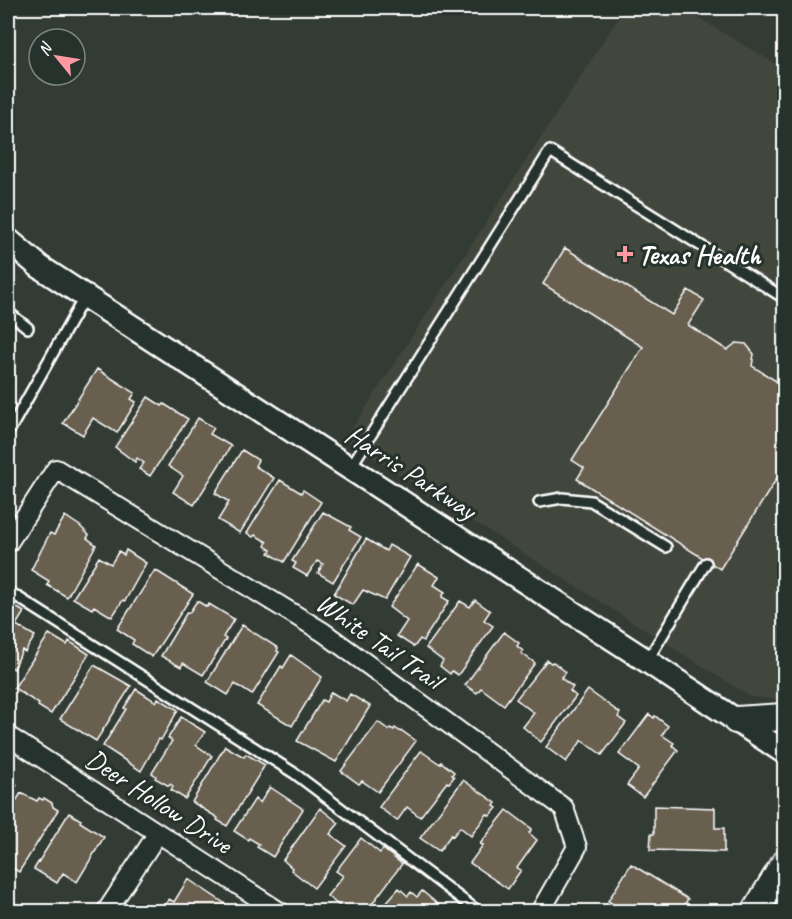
<svg xmlns="http://www.w3.org/2000/svg" width="792" height="919" font-family="Caveat,sans-serif">
<style>
.built{fill:#43463c}
.building{fill:#675e50;stroke:#fff;stroke-width:1.5}
.lines{fill:none;stroke-linecap:round;stroke-linejoin:round}
.service-casing{stroke:#fff;stroke-width:14}
.minor-casing{stroke:#fff;stroke-width:22}
.tertiary-casing{stroke:#fff;stroke-width:27}
.secondary-casing{stroke:#fff;stroke-width:30}
.service{stroke:#26332d;stroke-width:9}
.minor{stroke:#26332d;stroke-width:18}
.tertiary{stroke:#26332d;stroke-width:22}
.secondary{stroke:#26332d;stroke-width:26}
.poi-dot{fill:#ff9aa2;stroke:#26332d;stroke-width:2}
.labels{text-anchor:middle;dominant-baseline:central;stroke-width:6;stroke-linejoin:round;paint-order:stroke}
.poi-label{font-size:28px;font-weight:bold;fill:#fff;stroke:#26332d;text-anchor:start}
.street-label{font-size:28px;fill:#fff;stroke:#26332d}
</style>
<rect width="100%" height="100%" fill="#333c34"/>
<filter id="ink" filterUnits="userSpaceOnUse"><feTurbulence type="fractalNoise" baseFrequency=".0167" numOctaves="2"/><feDisplacementMap in="SourceGraphic" scale="12" xChannelSelector="R" yChannelSelector="G"/><feConvolveMatrix kernelMatrix="1 2 1 2 8 2 1 2 1" color-interpolation-filters="sRGB"/></filter>
<g filter="url(#ink)">
<!-- built -->
<path class="built" d="M625,8h57l102,61v631l-33,-3 -406,-257z"/>
<!-- building -->
<path class="building" d="M565,248l107,67 16,-25 16,10 -16,25 39,25 9,-7 10,1 8,10 -2,12 32,20v81l-64,102 -143,-90 7,-11 -12,-8 71,-113 -100,-63z
M97,369l38,24 -4,6 5,3 -19,31 -24,-15 -10,17 -20,-12z
M148,397l14,9 2,-2 24,15 -38,57 -11,-7 5,-6 -7,-5 -2,4 -20,-15z
M198,418l16,10 -4,6 21,12 -37,59 -21,-13 10,-16 -15,-10z
M242,450l16,10 -3,6 19,12 -34,55 -22,-13 11,-18 -14,-9z
M280,480l21,13 2,-3 18,12 -37,60 -15,-9 2,-3 -6,-4 2,-4 -12,-7 -2,2 -6,-4z
M323,512l28,15 -2,3 12,7 -28,45 -15,-9 5,-9 -6,-3 -10,15 -14,-8 3,-5 -4,-2z
M65,516l15,10 9,9 -2,3 9,7 -29,52 -20,-12 2,-4 -18,-11 19,-37 4,2z
M366,539l20,12 3,-6 21,12 -25,43 -22,-10 -10,15 -19,-11z
M126,550l20,13 -21,38 -2,-1 -11,17 -18,-11 -2,3 -19,-11 26,-41 12,7 8,-13 5,4z
M418,564l21,13 -5,8 11,7 -3,5 7,4 -26,40 -3,-2 -6,8 -17,-11 10,-15 -18,-14z
M155,570l38,24 -41,63 -20,-13 2,-4 -17,-11z
M475,600l15,11 -6,9 9,6 -35,49 -6,-4 -2,3 -10,-8 3,-5 -17,-13 34,-47 10,6z
M197,601l10,6 2,-3 25,15 -11,18 3,2 -23,36 -20,-12 -2,4 -20,-11 26,-44 2,1z
M8,602l16,10 -8,13 19,11 -10,16 -3,-2 -8,19 -3,-2 -3,5z
M242,625l36,23 -1,3 2,1 -27,43 -17,-11 -7,11 -21,-13z
M504,632l15,11 -2,3 6,5 -2,2 14,10 -31,42 -23,-17 -4,5 -12,-8z
M49,634l18,11 2,-4 20,13 -38,60 -13,-8 1,-2 -25,-16z
M291,655l31,22 -30,49 -35,-21 24,-39 2,2z
M547,660l4,3 2,-1 13,10 -5,6 12,9 -3,4 6,5 -35,46 -18,-15 11,-14 -18,-14z
M94,665l37,21 -35,55 -36,-22z
M136,689l20,13 2,-4 20,12 -17,30 -2,-1 -18,32 -38,-25 23,-37 -2,-1z
M588,690l32,23 -2,4 8,6 -24,32 -20,-15 -16,22 -20,-15z
M331,692l15,9 4,-7 20,12 -34,56 -39,-21 25,-41 4,2z
M649,714l5,4 1,-2 13,10 -6,9 12,8 -2,2 6,5 -35,47 -16,-12 12,-16 -20,-15z
M181,717l24,15 -9,13 16,11 -27,43 -14,-9 2,-4 -3,-2 -1,2 -14,-8 1,-2 -4,-3 20,-32 -4,-3z
M378,722l11,8 1,-2 4,2 1,-2 6,4 1,-1 14,10 -38,51 -16,-11 -3,3 -18,-13z
M225,746l19,11 2,-3 19,11 -38,61 -10,-6 1,-2 -26,-16z
M421,751l19,13 1,-2 13,10 -2,3 2,2 -5,6 -2,-1 -27,35 -13,-10 -10,14 -18,-14z
M8,779l9,6 -9,15z
M463,780l33,23 -2,3 3,2 -7,8 -3,-2 -16,22 -11,-9 -7,9 -2,-1 -12,16 -19,-13z
M270,787l33,22 -30,48 -16,-10 2,-3 -10,-6 -1,2 -14,-9 21,-32 5,4z
M21,793l16,8 2,-3 4,2 1,-2 8,5 1,4 5,3 -39,62 -11,-7v-51z
M654,806l61,2v20h9v24l-74,-2 1,-16h3z
M320,808l19,15 -9,11 16,12 -32,42 -23,-18 1,-2 -9,-8z
M507,810l25,19 -3,4 8,7 -20,28 4,2 -13,19 -38,-26 13,-18 -3,-1z
M69,813l12,7 -1,2 24,15 -27,45 -14,-9 -6,10 -23,-14z
M361,838l19,15 3,-4 19,15 -36,48h-19l-20,-16 16,-20 -7,-5z
M631,864l57,35 -8,13h-55l-17,-11z
M188,879l42,28 -2,3 2,2 -69,-1 8,-12 5,3z
M399,888l9,8 3,-4 6,5 5,-6 18,15 -5,6h-57z"/>
<g class="lines">
<defs>
<path id="service" d="M8,312l20,16
M8,433l77,-137
M350,468l200,-317 234,147
M539,502l23,-4 29,3 75,46
M8,591l286,182 185,139
M647,661l59,-98"/>
<path id="minor" d="M8,543l48,-74 267,163 241,176 13,39 -37,65
M8,736l272,176
M106,912l52,-79"/>
<path id="tertiary" d="M8,240l32,27 607,394 137,91"/>
<path id="secondary" d="M736,720l48,-3
M755,912l29,-48"/>
</defs>
<!-- service casing -->
<use href="#service" class="service-casing"/>
<!-- minor casing -->
<use href="#minor" class="minor-casing"/>
<!-- tertiary casing -->
<use href="#tertiary" class="tertiary-casing"/>
<!-- secondary casing -->
<use href="#secondary" class="secondary-casing"/>
<!-- service -->
<use href="#service" class="service"/>
<!-- minor -->
<use href="#minor" class="minor"/>
<!-- tertiary -->
<use href="#tertiary" class="tertiary"/>
<!-- secondary -->
<use href="#secondary" class="secondary"/>
</g>
</g>
<!-- markers -->
<path class="poi-dot" d="M622 245h6v6h6v6h-6v6h-6v-6h-6v-6h6z"/>
<g class="labels">
<!-- poi labels -->
<g class="poi-label">
<text x="638" y="254">Texas Health</text>
</g>
<!-- street labels -->
<g class="street-label">
<text transform="translate(411 472) rotate(33)">Harris Parkway</text>
<text transform="translate(379 641) rotate(35)">White Tail Trail</text>
<text transform="translate(159 801) rotate(33)">Deer Hollow Drive</text>
</g>
</g>
<!-- margin -->
<rect width="792" height="919" fill="none" stroke="#26332d" stroke-width="30"/>
<rect x="15" y="15" width="762" height="889" fill="none" stroke="#fff" stroke-width="2" filter="url(#ink)"/>
<!-- north arrow -->
<g transform="translate(57 57) rotate(300)"><circle r="28" fill="#26332d" stroke="#7d8581" stroke-width="1.5"/>
<path d="M0-4.5L10 22L0 15L-10 22Z" fill="#ff9aa2"/>
<text y="-9" font-size="16" font-weight="bold" text-anchor="middle" fill="#ffffff">N</text>
</g>
</svg>
